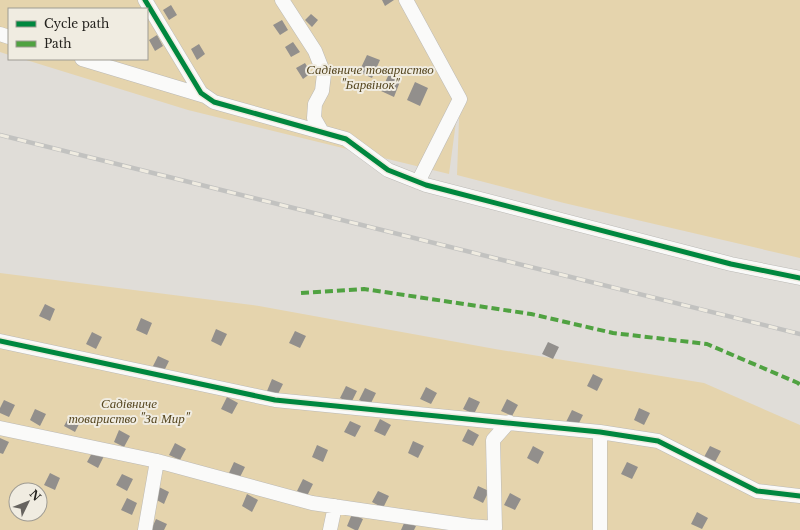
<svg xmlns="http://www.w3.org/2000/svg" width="800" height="530" font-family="'Libre Baskerville',serif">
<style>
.green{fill:#e5d4ad;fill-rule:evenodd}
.building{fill:#928f8c}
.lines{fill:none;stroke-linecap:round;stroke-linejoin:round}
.minor-casing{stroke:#bbb9b5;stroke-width:15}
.minor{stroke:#fafaf9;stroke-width:14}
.rail-casing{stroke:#c2c2c0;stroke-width:4.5}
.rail{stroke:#f0ece1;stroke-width:3;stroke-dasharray:9;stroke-linecap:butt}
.quiet{stroke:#50a241;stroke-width:4;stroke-dasharray:8 4;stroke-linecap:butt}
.cycleway-casing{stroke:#f0ece1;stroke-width:8}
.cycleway{stroke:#00873e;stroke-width:5}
.labels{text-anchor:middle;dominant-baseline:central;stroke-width:4;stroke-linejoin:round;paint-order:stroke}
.park-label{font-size:13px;font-style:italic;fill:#564720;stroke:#f0ece1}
</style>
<rect width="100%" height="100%" fill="#e0ddd8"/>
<!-- green -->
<path class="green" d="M0,0h800v258l-236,-55 -107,-28 3,-83 -11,82 -261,-64 -165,-51h124v-50h-138v46l-9,-3z
M0,273l259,33 236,43 209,34 96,42v105h-800zM16,490h24v24h-24z"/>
<!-- building -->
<path class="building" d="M382,0h12l-9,6z
M171,5l6,10 -8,5 -6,-10z
M311,14l7,6 -6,7 -7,-7z
M282,20l6,10 -8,5 -7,-10z
M157,35l6,11 -8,5 -6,-11z
M293,42l7,10 -9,5 -6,-10z
M199,44l6,10 -8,6 -6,-11z
M367,55l13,5 -8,18 -13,-6z
M305,63l6,10 -8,6 -7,-11z
M389,74l12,5 -7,18 -13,-6z
M415,82l13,6 -8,18 -13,-6z
M45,304l10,5 -5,12 -11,-5z
M141,318l11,5 -5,12 -11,-5z
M216,329l11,5 -6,12 -10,-5z
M295,331l11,5 -6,12 -11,-5z
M92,332l10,5 -6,12 -10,-5z
M548,342l11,5 -6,12 -11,-5z
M158,356l11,5 -6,12 -11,-5z
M593,374l10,5 -6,12 -10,-5z
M272,379l11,5 -6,12 -10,-5z
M346,386l11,5 -6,12 -11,-5z
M426,387l11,6 -6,11 -11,-5z
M365,388l11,5 -6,12 -11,-5z
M227,397l11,6 -6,11 -11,-5z
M469,397l11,5 -6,12 -11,-5z
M507,399l11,6 -6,11 -11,-5z
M4,400l11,5 -6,12 -9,-4v-5z
M639,408l11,5 -6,12 -10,-5z
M35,409l11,5 -6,12 -10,-6z
M572,410l11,5 -6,12 -11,-5z
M70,415l11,5 -6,12 -11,-6z
M380,419l11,6 -6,11 -11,-5z
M350,421l11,5 -6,11 -11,-5z
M468,429l11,6 -6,11 -11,-5z
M119,430l11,6 -6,11 -10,-5z
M0,438l9,4 -6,12 -3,-1z
M413,441l11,5 -6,12 -10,-5z
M175,443l11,6 -6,11 -11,-5z
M317,445l11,5 -5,12 -11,-5z
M533,446l11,6 -6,12 -11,-6z
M710,446l11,5 -6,11 -11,-5z
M93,451l11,5 -6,12 -11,-6z
M234,462l11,5 -6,12 -10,-6z
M627,462l11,5 -6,12 -11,-5z
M50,473l10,5 -5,12 -11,-5z
M122,474l11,5 -6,12 -11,-6z
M303,479l10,5 -6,12 -10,-5z
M478,486l11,5 -6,12 -10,-5z
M159,487l10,5 -5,12 -11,-6z
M378,491l11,5 -6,12 -11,-6z
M510,493l11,6 -6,11 -11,-5z
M247,494l11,6 -6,12 -10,-6z
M127,498l10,5 -5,12 -11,-5z
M697,512l11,6 -6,11 -11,-5z
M352,514l11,5 -5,11h-3l-8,-4z
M156,519l11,5 -3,6h-13z
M405,521l11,5 -2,4h-13z"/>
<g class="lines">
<defs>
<path id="minor" d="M145,0l56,93 13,9 132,37 42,31 38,15 305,79 69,14
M282,0l33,51 9,23 -2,17 -7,13 -1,14 8,14
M406,0l54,99 -42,83
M0,34l9,3
M82,59l123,37
M0,341l275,59 325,32 58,9 99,50 43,5
M0,428l157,33 155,42 158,23 25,2 -2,-88 16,-18
M600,432v98
M145,530l12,-69
M330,530l5,-24"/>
</defs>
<!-- minor casing -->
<use href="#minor" class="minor-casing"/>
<!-- minor -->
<use href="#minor" class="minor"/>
<defs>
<path id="rail" d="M0,135l800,199"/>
</defs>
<!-- rail casing -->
<use href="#rail" class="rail-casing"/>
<!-- rail -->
<use href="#rail" class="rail"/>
<!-- quiet -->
<path class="quiet" d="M301,293l63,-4 167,25 82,19 94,11 91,39 2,2"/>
<defs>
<path id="cycleway" d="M145,0l56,93 13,9 132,37 42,31 38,15 305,79 69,14
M0,341l275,59 325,32 58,9 99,50 43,5"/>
</defs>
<!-- cycleway casing -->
<use href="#cycleway" class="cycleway-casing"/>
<!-- cycleway -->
<use href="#cycleway" class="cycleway"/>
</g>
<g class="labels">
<!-- park labels -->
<g class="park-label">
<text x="370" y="69">Садівниче товариство<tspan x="370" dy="15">"Барвінок"</tspan></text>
<text x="129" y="403">Садівниче<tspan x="129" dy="15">товариство "За Мир"</tspan></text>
</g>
</g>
<!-- legend -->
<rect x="8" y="8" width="140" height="52" fill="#f0ece1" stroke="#9e9b93"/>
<rect x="16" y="21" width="20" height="6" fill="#00873e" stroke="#9e9b93"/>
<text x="44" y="28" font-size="12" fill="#24221e">Cycle path</text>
<rect x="16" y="41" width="20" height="6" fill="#50a241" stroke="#9e9b93"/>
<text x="44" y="48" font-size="12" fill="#24221e">Path</text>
<!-- north arrow -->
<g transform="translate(28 502) rotate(47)"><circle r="19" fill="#f0ece1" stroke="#9e9b93"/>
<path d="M0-3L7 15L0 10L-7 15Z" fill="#66635f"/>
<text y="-6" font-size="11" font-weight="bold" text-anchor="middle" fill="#24221e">N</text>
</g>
</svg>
